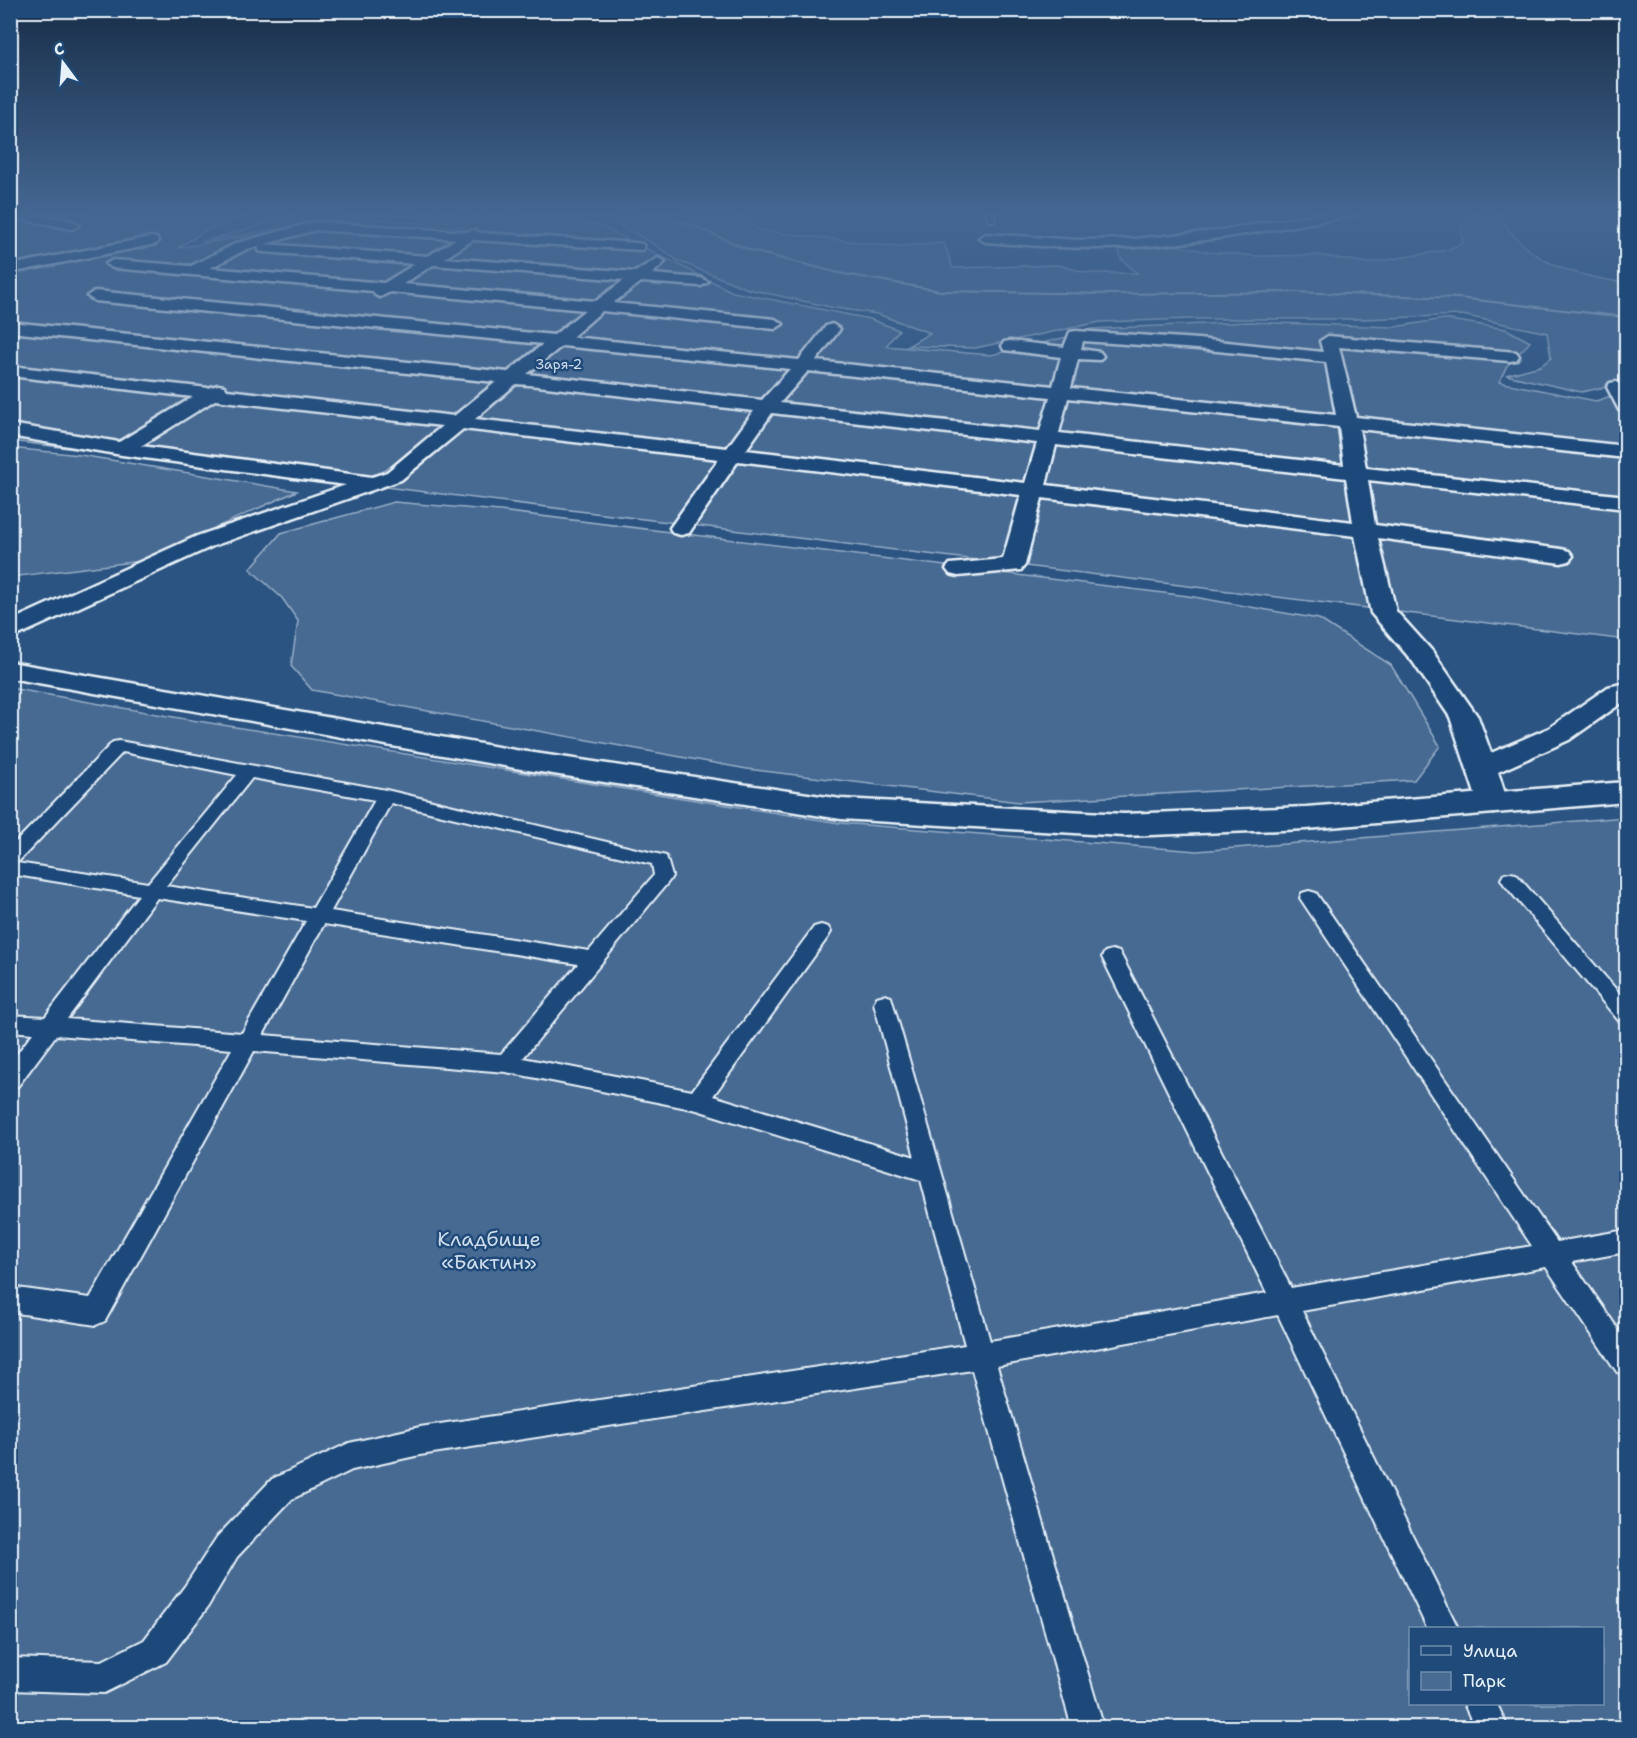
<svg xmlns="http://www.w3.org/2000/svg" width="1637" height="1738" font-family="'Shantell Sans',sans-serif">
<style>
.green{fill:#476b93;stroke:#98aec6;stroke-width:1.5;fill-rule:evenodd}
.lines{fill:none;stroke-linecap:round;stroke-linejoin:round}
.stream{fill:#a0b6cb;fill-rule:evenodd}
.service-casing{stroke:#e8f1f8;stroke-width:4}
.minor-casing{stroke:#e8f1f8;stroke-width:5}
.tertiary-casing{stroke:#e8f1f8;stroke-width:5}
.service{fill:#1f4a7a;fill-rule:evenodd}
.minor{fill:#1f4a7a;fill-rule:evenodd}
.tertiary{fill:#1f4a7a;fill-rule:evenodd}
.labels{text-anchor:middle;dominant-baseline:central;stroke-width:5;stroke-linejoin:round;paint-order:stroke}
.far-park-label{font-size:14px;fill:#d0dde9;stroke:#1f4a7a}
.near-park-label{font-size:20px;fill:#d0dde9;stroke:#1f4a7a}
</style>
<rect width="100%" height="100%" fill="#2b5482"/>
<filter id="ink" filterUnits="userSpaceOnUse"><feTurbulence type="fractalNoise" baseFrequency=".0167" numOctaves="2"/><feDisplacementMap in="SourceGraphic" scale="12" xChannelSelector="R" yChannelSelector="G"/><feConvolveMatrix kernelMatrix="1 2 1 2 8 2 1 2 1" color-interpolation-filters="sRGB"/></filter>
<g filter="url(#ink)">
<!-- green -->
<path class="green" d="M11,212h249l-54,18 -28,18 182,-31 101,10 36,-12 102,10 134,67 137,27 29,11 -13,16 105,9 76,-18 24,-8 157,-7 146,5 50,-8 62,10 24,13 -23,24 -8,16 97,19 30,-10v249l-1615,-199z
M303,212h189l-42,10 -50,-7h-43l-155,27z
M502,212h232l18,10 7,8 122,15 21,1 42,-3 9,25 105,-3 30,8h49l-16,-14 -4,-17h43l49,10 48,4 61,-1 50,8 79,-13 16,-7 -3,-16 18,-15h22l-3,2c6,6 10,13 15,19 27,35 74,44 114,50v100l-45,9 -75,-17 34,-9 11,-8 -4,-25 -85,-18 -98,4h-171l-93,3 -125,26 -67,-2 22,-13 -53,-19 -42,-6 -87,-19 -70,-28 -24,-17 -46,-25z
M10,448l70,7 217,36 -156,70 -130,16z
M394,502l106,9 688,85 131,23 72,46 49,81 -26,34 -395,22 -272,-33 -435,-79 -21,-24 7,-45 -16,-23 -32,-29 31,-36z
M10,688l175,31 655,104 357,28 429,-34v910h-1615zM1410,1628h192v76h-192z"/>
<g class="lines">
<!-- stream -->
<path class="stream" d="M641,212h6l43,11 63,27 86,22 102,18 172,3 180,-2 165,6 168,19v2l-168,-19 -165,-6 -180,2 -172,-3 -102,-18 -88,-22 -63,-27z"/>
<defs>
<path id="service" d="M986,212h7l2,9h-6z
M119,741l267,49 280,66 6,20 -3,5 -146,177 169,33 122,-164 7,-2 7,2 3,5 -3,5 -115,159 202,61 -41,-154 3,-6 7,-2 7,2 99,344 277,-48 -165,-336 3,-5 7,-2 7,2 3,5 169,331 241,-42 -232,-348 2,-5 7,-2 7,2 241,349 69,-12v22l-54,10 54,79v35l-9,-4 -71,-105 -244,44 156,317h-31l-149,-313 -281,51 107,362h-32l-100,-358 -552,85 -68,15 -60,29 -55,58 -30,51 -41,54 -62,31 -94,-3v-32l92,3 42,-21 41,-54 32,-49 55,-58 77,-36 71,-16 545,-82 -44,-165 -224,-70 -191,-38 -252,-21 -149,270 -9,4 -86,-13v-25l80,11 142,-249 -176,-14 -38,51 -8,3v-26l23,-30 -23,-2v-16l35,2 94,-122 -129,-21v-26l103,-106zM123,752l114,23 -89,108 -131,-20zM252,778l123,22 -62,108 -147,-22zM391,803l261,61 2,11 -65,76 -258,-40zM157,898l149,23 -64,112 -175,-14zM324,924l254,40 -77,90 -238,-19z
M1510,873l6,1 110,127v22l-7,-2 -115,-137 -3,-5 3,-5z
M1464,1704h33l11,24h-33z"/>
<path id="minor" d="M10,212h15l47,9 7,4 -7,4 -62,-12z
M1329,212h29l-6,4c-73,12 -145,27 -219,31 -49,3 -98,-1 -147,-5l-7,-4 7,-4 92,6 55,-1 83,-8z
M315,222l153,10 6,-2 6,3 157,10 5,1 2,3 -2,3 -169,-10 -28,18 190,14 23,-14 7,4 -13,12 49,4 7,4 -7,4 -60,-4 -28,21 162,16 8,5 -8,5 -173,-18 -30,26 227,23 27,-34 6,-2 8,5 -24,32 237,25 8,-29 -57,-7 -2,-4 2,-4 6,-1 54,6 6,-15 6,-1 122,8 125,13 -3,-11 8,-5 188,16 3,4 -3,4 -6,1 -171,-14 17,70 270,29v12l-267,-29 7,39 260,28v13l-258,-29 7,45 186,24 8,2 4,5 -4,5 -8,2 -183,-25 18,73 36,40 46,66 13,36 58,-25 59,-41 18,-4v17l-57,40 -71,32 10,31 -4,7 -11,3 -11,-3 -4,-7 -28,-86 -37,-55 -42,-49 -16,-77 -313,-38 -17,67 -4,5 -63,6 -8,-2 -4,-5 4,-5 53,-5 18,-64 -283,-34 -49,72 -8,2 -8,-2 -3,-5 49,-69 -256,-30 -62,51 -188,66 -203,93v-18l187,-85 149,-51 -224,-30 -112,-19v-12l109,18 74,-45 -183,-21v-10l198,22 10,-3 6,1 3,4 227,26 42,-34 -486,-50v-10l498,50 35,-28 -448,-43 -8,-5 8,-5 459,44 31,-25 -195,-18 -10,5 -5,-2 -2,-4 -260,-23 -7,-4 7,-4 78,6 46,-23zM315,230l141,9 -28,17 -163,-12zM259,246v5l5,1 151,12 -31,19 -174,-15 37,-19zM433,265l191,15 -28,21 -193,-17zM1083,341l115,8 128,13 10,53 -265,-27 7,-29 22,1 3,-4 -3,-4 -19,-3zM562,346l228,23 -28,31 -235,-26zM808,371l242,26 -10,34 -260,-28zM516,384l13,1 225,26 -27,37 -252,-29zM1068,398l271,29 5,38 -285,-32zM215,400l227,26 -55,46 -15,5 -231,-31zM772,413l265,30 -12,40 -279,-33zM1056,445l290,33 7,44 -307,-37z
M151,237l5,1 2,3 -2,3 -146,29v-8z
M1616,382l6,1 4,7v22l-7,-2 -12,-23 3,-4z"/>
<path id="tertiary" d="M10,662l511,89 320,48 283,15 182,-7 320,-25v20l-320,27 -182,7 -283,-17 -320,-50 -511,-91z"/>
</defs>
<!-- service casing -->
<use href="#service" class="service-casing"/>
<!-- minor casing -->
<use href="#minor" class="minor-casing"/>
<!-- tertiary casing -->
<use href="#tertiary" class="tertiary-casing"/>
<!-- service -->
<use href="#service" class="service"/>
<!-- minor -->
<use href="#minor" class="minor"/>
<!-- tertiary -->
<use href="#tertiary" class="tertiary"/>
</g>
</g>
<!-- sky -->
<linearGradient id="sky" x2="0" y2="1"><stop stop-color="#182e48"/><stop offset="0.47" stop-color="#446792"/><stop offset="1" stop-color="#446792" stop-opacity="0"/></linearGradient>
<rect width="1637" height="455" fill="url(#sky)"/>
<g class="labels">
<!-- far-park labels -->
<g class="far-park-label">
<text x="559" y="364">Заря-2</text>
</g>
<!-- near-park labels -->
<g class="near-park-label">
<text x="489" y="1239">Кладбище<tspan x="489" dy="23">«Бактин»</tspan></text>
</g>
</g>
<!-- margin -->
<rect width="1637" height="1738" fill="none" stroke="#1f4a7a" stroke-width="36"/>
<rect x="18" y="18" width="1601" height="1702" fill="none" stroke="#e8f1f8" stroke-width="2" filter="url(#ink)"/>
<!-- legend -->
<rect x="1409" y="1627" width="195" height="78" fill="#1f4a7a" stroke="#6f8dac" stroke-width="1.5"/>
<rect x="1421" y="1646" width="30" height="9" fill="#1f4a7a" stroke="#6f8dac" stroke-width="1.5"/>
<text x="1463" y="1657" font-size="18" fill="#e8f1f8">Улица</text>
<rect x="1421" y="1672" width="30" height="18" fill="#476b93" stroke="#6f8dac" stroke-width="1.5"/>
<text x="1463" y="1687" font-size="18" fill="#e8f1f8">Парк</text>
<!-- north arrow -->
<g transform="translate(63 63) rotate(344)" stroke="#1f4a7a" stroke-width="4.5" paint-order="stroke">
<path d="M0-4.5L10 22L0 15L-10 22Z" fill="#e8f1f8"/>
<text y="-9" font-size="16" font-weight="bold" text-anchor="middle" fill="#e8f1f8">С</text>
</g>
</svg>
